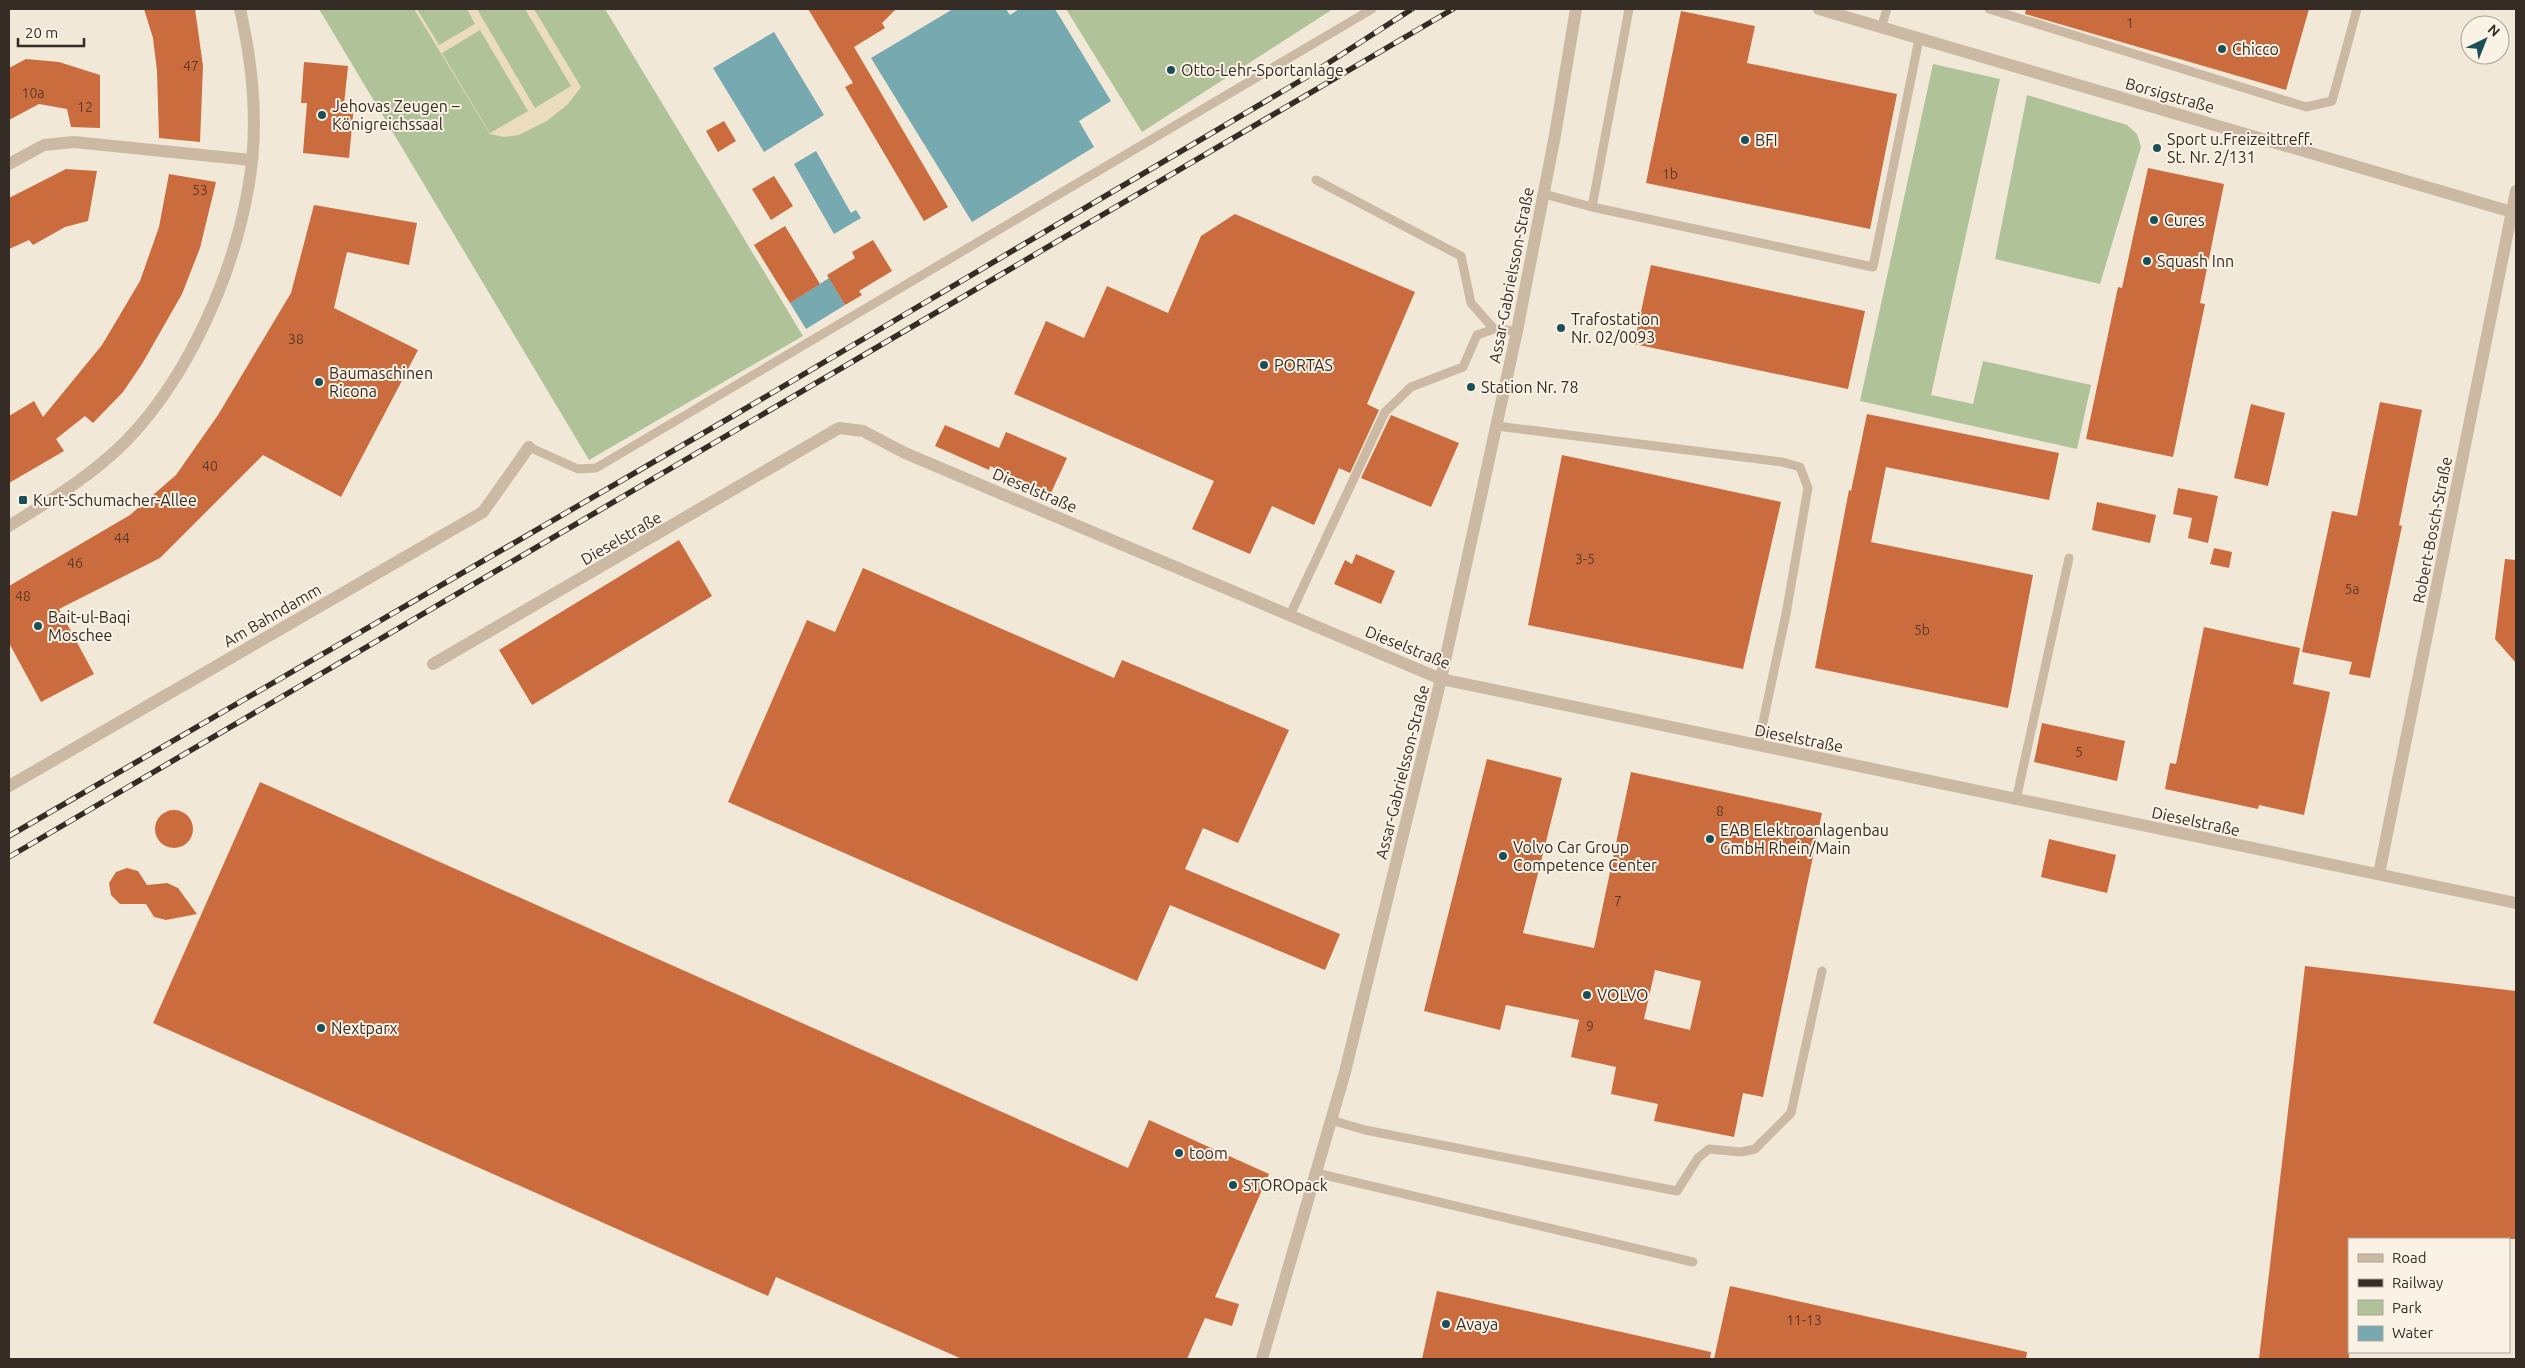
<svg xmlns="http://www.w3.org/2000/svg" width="2525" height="1368" font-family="Ubuntu,sans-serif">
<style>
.green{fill:#b0c298}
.plaza{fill:#ebdbbf;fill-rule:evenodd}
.water{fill:#76a9b0}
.building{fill:#cb6c3e;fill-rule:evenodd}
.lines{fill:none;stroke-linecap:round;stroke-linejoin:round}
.service{stroke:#cbb9a4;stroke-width:9}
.minor{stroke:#cbb9a4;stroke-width:12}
.rail-casing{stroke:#362c26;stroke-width:5.5}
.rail{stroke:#faf2e5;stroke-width:4;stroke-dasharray:11;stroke-linecap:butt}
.poi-dot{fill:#1a4f59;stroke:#faf2e5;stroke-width:2}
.labels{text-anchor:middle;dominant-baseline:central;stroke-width:4;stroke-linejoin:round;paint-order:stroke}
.number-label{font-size:14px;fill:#5b3c2c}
.poi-label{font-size:16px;fill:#362c26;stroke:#faf2e5;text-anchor:start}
.street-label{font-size:16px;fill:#362c26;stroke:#faf2e5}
</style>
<rect width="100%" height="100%" fill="#f2e8d8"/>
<!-- green -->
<path class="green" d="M319,9h286l198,327 -214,124z
M1066,9h267l-191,123z
M1933,64l67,15 -69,316 42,9 10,-43 108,24 -14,64 -217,-48z
M2027,95l100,30 10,9 4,13 -41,137 -105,-25z"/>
<!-- plaza -->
<path class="plaza" d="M414,9h3l22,36 36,-21 -8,-15h10l58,99 36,-22 -46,-77h9l47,78 -13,17 -21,17 -28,14 -15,2 -14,-3zM480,30l48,81 -38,22 -48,-80z"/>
<!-- water -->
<path class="water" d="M953,9h53l4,6 9,-6h36l56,92 -32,20 15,26 -122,75 -101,-164z
M774,32l50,83 -60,37 -51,-84z
M816,151l35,62 5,-3 5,8 -27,16 -40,-70z
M829,278l16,27 -39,24 -16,-26z"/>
<!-- building -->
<path class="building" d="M144,9h51l8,57 -3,76 -41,-4 -2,-67 -4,-33z
M808,9h88l-14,14 3,5 -31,19 94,160 -24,14 -79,-134 8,-4z
M2026,9h283l-23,81 -261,-76z
M1681,11l74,15 -8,37 150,31 -27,135 -224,-46z
M26,59l33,3 41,13v53l-29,-1 -4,-18 -28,-5 -30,16v-52z
M304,62l44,4 -4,38 10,1 -5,53 -46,-5 4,-50h-6z
M724,121l12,20 -18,11 -12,-21z
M2148,168l76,16 -24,119 5,1 -32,153 -87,-18 32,-152 4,1z
M66,169l31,2 -9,50 -23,6 -32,18 -4,-5 -20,9v-51z
M169,174l47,8 -16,66 -18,46 -40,70 -19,28 -30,31 -8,-7 -29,23 8,12 -55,32v-67l25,-15 9,16 59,-72 38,-64 19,-54z
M774,176l19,30 -22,14 -19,-31z
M314,205l103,18 -8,42 -62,-13 -13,56 84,42 -77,147 -78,-42 -103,103 -101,51 35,65 -53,28 -32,-59v-57l121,-71 46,-40 42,-60 73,-122z
M1235,214l180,78 -48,112 12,6 -29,63 -11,-5 -25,57 -42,-19 -22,48 -58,-25 22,-48 -200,-87 32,-73 38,17 23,-52 61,27 33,-77z
M785,226l35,58 -30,19 -36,-58z
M873,240l19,31 -33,20 3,4 -17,10 -18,-30 28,-17 -3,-6z
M1651,265l214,46 -17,78 -214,-45z
M2380,402l42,8 -23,115 3,1 -32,152 -21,-4 3,-12 -50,-10 30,-141 25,5z
M2251,404l34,9 -17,73 -34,-8z
M1867,414l192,39 -10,47 -163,-33 -15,75 162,33 -25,133 -193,-40 34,-178 2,1z
M1391,415l68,28 -28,64 -70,-29z
M945,425l54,23 7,-16 61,26 -16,35 -61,-27 -1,4 -54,-24z
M1562,455l219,47 -38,167 -215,-44z
M2178,488l40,8 -10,47 -20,-5 4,-20 -19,-4z
M2097,502l59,13 -6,28 -58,-13z
M679,540l33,56 -180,109 -33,-55z
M2214,548l18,4 -3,16 -19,-4z
M1356,554l39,17 -14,33 -47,-20 11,-24 7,4z
M2505,559l11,1v103l-21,-24z
M863,568l251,110 8,-18 167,70 -51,113 -35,-15 -18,41 155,65 -15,36 -155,-65 -33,76 -409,-179 79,-182 28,12z
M2204,627l96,21 -7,36 37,8 -26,123 -45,-10 -1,4 -93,-20 5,-26 6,1z
M2042,723l83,18 -8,40 -83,-19z
M1487,759l75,19 -39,155 71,15 37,-176 191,41 -59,284 -20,-4 -9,44 -80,-16 4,-17 -47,-10 5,-27 -45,-10 8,-37 -73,-15 -6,25 -76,-19zM1655,970l46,11 -11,49 -46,-11z
M260,782l868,386 21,-48 120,54 -54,123 24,7 -7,22 -27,-8 -18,41h-225l-186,-82 -8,19 -615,-273z
M155 829a19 19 0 1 1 38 0a19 19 0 1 1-38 0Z
M2049,839l67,16 -9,38 -66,-16z
M127,868l11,3 9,14 20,-2 11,5 19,26 -31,6 -12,-3 -8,-13h-26l-9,-9 -2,-12 7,-11z
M2305,966l211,25v248h-167v120h-90z
M1730,1286l297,66 -1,7h-312z
M1437,1291l274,61 -1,7h-288z"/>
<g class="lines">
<!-- service -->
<path class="service" d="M1989,9l317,98 26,-6 25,-92
M1881,28l6,-19
M1316,180l145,76 10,47 23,26 23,2
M1544,194l48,13 37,-198
M1592,207l281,60 46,-228
M1497,426l285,36 18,5 8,21 -22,126 -28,132
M529,447l49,22 18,-1 776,-459
M1290,615l95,-203 26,-25 52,-20 14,-32 17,-6
M2016,800l53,-242
M1331,1120l34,10 312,61 21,-33 11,-9 32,3 14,-3 36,-36 31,-142
M1316,1173l377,89"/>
<!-- minor -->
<path class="minor" d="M1819,9l693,203
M9,164l35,-19 30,-3 177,18
M9,526c42,-26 84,-51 119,-87 61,-64 105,-164 120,-250 11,-58 5,-123 -8,-180
M433,664l406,-236 24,3 42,22 536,226 1075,224
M9,786l474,-274 46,-65
M2379,874l137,-683
M1262,1359l83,-287 96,-393 76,-348 38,-196 21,-126"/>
<defs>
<path id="rail" d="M9,836l729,-423 567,-335 107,-69
M9,857l1444,-848"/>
</defs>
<!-- rail casing -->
<use href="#rail" class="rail-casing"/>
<!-- rail -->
<use href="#rail" class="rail"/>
</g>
<!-- markers -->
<g class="poi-dot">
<circle cx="2222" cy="49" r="5"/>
<circle cx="1171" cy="70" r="5"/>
<circle cx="322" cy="115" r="5"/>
<circle cx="1745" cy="140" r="5"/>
<circle cx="2157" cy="148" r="5"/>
<circle cx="2154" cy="220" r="5"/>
<circle cx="2147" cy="261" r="5"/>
<circle cx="1561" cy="328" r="5"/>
<circle cx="1264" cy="365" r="5"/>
<circle cx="319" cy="382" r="5"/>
<circle cx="1471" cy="387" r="5"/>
<rect x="18" y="495" width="10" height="10" rx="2.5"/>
<circle cx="38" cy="626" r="5"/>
<circle cx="1710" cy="839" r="5"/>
<circle cx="1503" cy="856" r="5"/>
<circle cx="1587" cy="995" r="5"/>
<circle cx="321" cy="1028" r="5"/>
<circle cx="1179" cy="1153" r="5"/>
<circle cx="1233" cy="1185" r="5"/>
<circle cx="1446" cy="1324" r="5"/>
</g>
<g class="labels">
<!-- number labels -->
<g class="number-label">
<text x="2130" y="23">1</text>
<text x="191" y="66">47</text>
<text x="33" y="93">10a</text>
<text x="85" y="107">12</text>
<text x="1670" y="174">1b</text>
<text x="200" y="190">53</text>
<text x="296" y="339">38</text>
<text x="210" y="466">40</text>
<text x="122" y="538">44</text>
<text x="1585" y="559">3-5</text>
<text x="75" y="563">46</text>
<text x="2352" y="589">5a</text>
<text x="23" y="596">48</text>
<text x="1922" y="630">5b</text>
<text x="2079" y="752">5</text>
<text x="1720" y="811">8</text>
<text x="1618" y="901">7</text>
<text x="1590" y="1026">9</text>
<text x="1804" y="1320">11-13</text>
</g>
<!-- poi labels -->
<g class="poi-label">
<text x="2232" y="49">Chicco</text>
<text x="1181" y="70">Otto-Lehr-Sportanlage</text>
<text x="332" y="106">Jehovas Zeugen –<tspan x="332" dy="18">Königreichssaal</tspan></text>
<text x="2167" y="139">Sport u.Freizeittreff.<tspan x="2167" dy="18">St. Nr. 2/131</tspan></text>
<text x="1755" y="140">BFI</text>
<text x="2164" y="220">Cures</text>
<text x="2157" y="261">Squash Inn</text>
<text x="1571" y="319">Trafostation<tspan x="1571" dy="18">Nr. 02/0093</tspan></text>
<text x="1274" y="365">PORTAS</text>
<text x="329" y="373">Baumaschinen<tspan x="329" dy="18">Ricona</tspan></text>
<text x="1481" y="387">Station Nr. 78</text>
<text x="33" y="500">Kurt-Schumacher-Allee</text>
<text x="48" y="617">Bait-ul-Baqi<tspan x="48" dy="18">Moschee</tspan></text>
<text x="1720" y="830">EAB Elektroanlagenbau<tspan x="1720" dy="18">GmbH Rhein/Main</tspan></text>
<text x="1513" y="847">Volvo Car Group<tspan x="1513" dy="18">Competence Center</tspan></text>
<text x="1597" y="995">VOLVO</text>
<text x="331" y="1028">Nextparx</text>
<text x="1189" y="1153">toom</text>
<text x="1243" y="1185">STOROpack</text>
<text x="1456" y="1324">Avaya</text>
</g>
<!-- street labels -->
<g class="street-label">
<text transform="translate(2170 95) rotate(16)">Borsigstraße</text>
<text transform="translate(1511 275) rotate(-79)">Assar-Gabrielsson-Straße</text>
<text transform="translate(1035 490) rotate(23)">Dieselstraße</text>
<text transform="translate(2432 530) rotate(-79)">Robert-Bosch-Straße</text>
<text transform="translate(621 538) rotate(-30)">Dieselstraße</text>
<text transform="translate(272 615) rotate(-30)">Am Bahndamm</text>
<text transform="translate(1408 647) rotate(22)">Dieselstraße</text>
<text transform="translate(1799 738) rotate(11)">Dieselstraße</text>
<text transform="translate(1402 772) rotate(-76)">Assar-Gabrielsson-Straße</text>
<text transform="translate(2196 821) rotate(12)">Dieselstraße</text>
</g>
</g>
<!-- border -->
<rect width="2525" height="1368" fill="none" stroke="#362c26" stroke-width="20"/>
<!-- legend -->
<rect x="2348" y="1238" width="162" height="115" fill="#faf2e5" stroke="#aca399"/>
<rect x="2358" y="1254" width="25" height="8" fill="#cbb9a4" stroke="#aca399"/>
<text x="2392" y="1263" font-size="15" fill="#362c26">Road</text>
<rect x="2358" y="1279" width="25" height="8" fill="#362c26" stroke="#aca399"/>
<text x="2392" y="1288" font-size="15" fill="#362c26">Railway</text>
<rect x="2358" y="1300" width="25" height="15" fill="#b0c298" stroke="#aca399"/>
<text x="2392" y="1313" font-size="15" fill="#362c26">Park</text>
<rect x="2358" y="1326" width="25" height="15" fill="#76a9b0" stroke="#aca399"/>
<text x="2392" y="1338" font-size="15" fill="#362c26">Water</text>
<!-- north arrow -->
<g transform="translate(2485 40) rotate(43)"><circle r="24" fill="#faf2e5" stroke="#aca399"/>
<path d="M0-4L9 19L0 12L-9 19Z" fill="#1a4f59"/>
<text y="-8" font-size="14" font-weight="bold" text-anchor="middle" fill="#362c26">N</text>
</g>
<!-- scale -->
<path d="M18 38v8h66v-8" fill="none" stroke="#362c26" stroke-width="2.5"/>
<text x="25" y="38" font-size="15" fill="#362c26" stroke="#faf2e5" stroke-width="4" paint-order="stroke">20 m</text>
</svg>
